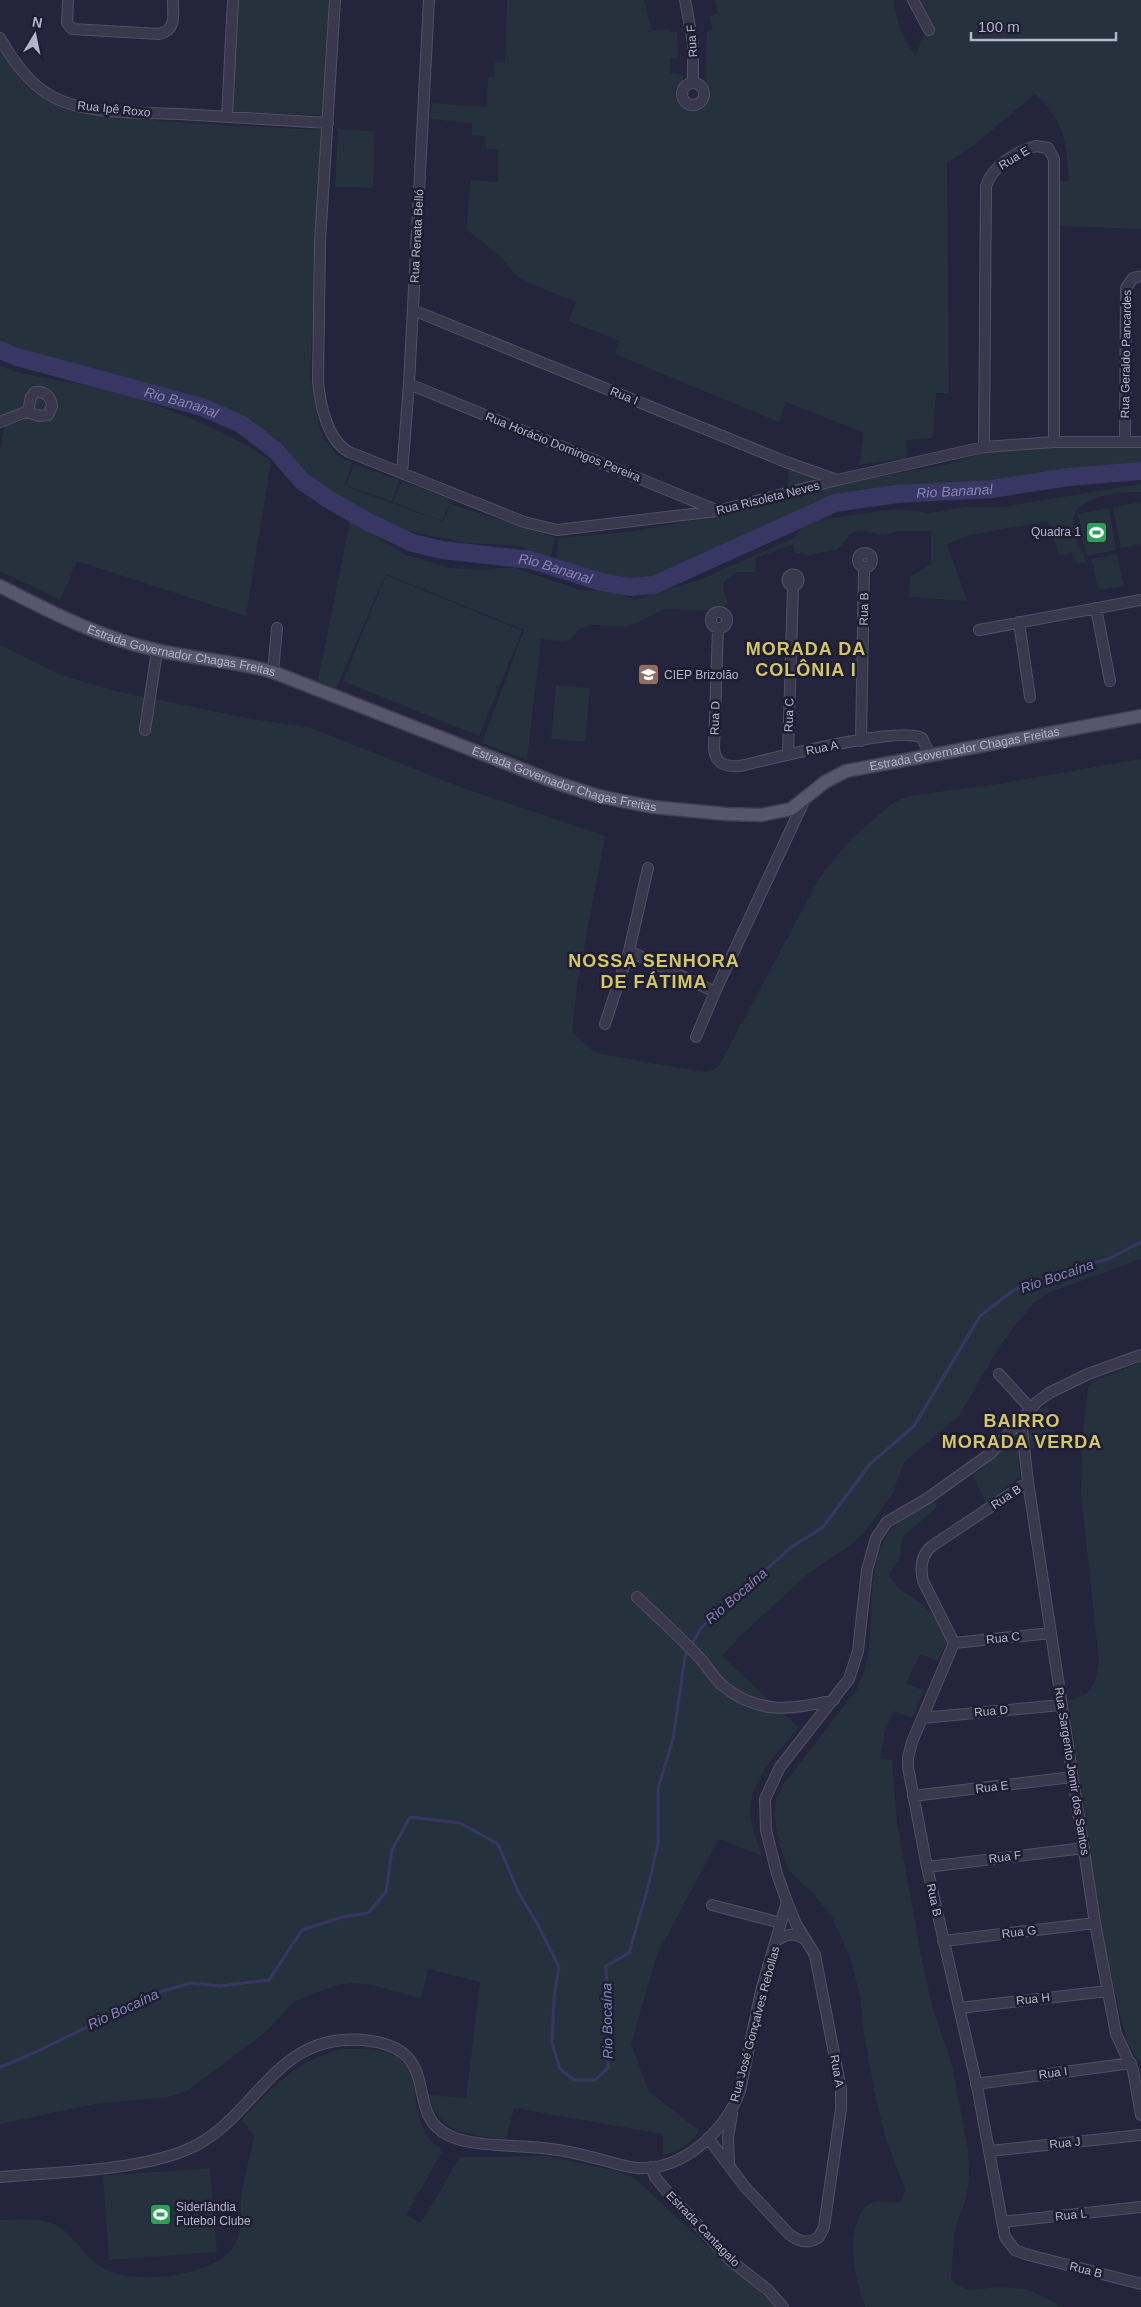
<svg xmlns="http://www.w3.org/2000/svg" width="1141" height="2307" font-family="Arial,sans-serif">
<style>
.green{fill:#26313e}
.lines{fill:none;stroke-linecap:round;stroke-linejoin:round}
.stream{stroke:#383662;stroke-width:3}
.river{stroke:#383662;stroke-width:18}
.minor-casing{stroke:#515065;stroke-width:12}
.major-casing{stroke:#3f3e53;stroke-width:15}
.minor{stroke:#39384d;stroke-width:10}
.major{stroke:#57566d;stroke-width:12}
.labels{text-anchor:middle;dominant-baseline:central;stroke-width:5;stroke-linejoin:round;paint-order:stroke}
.street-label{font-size:12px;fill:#b5b4c9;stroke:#1e1d32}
.poi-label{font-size:12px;fill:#b5b4c9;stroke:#1e1d32;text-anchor:start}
.water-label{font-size:14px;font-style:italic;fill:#8584b4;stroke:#1e1d32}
.district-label{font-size:18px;font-weight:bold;letter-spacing:1px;fill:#d3c664;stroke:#1e1d32}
</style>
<rect width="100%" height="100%" fill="#25243d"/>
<!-- green -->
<path class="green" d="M236,0h94l-7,116 -91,-5z
M507,0h137l8,31 17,-2 1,3h7l1,26h-8v15l13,2v5l-8,9 2,14 10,7 8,1 7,-2 6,-7 1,-8 -4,-18 2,-45 6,-1 -4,-14 9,-2 -3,-14h179c0,18 11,42 22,56l6,-19 13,-7 -15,-30h221v229l-81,-3 -3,-45h12c-3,-39 -3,-59 -34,-87l-56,47 -32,22 2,230h-13l-3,45 -27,2 1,18 -48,7 5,-32 -78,-31 -7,20 -164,-68 5,-13 -51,-20 7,-19 -42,-17 -17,-9 -17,-20 -34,-27 5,-49 27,2v-32l-12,-1 -1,-13 -13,-1v-12l-42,-4 2,-16 55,4 1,-30h6l1,-15 10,1z
M0,47c15,32 38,54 71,64l101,11 149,8 -11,247 9,49 5,13 11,15 17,9 -7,23 98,36 7,-18 105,33 -5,23 -31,-14 -53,-3 -57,-12 -18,-6 -36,-16 -30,-19 -13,-11 -34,-39 -39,-26 -50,-20 -129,-32 -60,-21z
M338,129l37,2 -2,57 -38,-1z
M0,366c26,11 58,13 85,19 65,16 131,38 186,76l-25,155 -169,-55 -17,39 -60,-29v-121l6,-30 -6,-2z
M1141,446v19l-143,21 -54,1 -52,4 -59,10 -133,61 -51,18 -33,-1 -60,-17 3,-24 75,-7 89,-16 114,-31 108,-19 38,-12 57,-6z
M354,464l45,16 -7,21 -46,-15z
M790,465l35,16 -38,7z
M402,481l49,19 -9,21 -49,-19z
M1141,484v8c-20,-1 -70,4 -68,32 1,12 9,26 13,38l-8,2 -7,-11 -11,3 -13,-35 -77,14 -23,9 20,57 -58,-4 1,-20 21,-13v-33h-31l-17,4 -24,-5 -9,4 -12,15 -4,1 -24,5 -15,-2 -2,-9 -37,14 -1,14h-19l-12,10 -1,8 5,12c-9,14 -44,6 -60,7 -16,2 -24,15 -42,17 -14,2 -29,-4 -43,1 -7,2 -8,8 -14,13l-10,1 -18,-2 -14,121 -45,-17 42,-113 -138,-56 -50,114 -18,-7 32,-160 54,33 28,9 20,5 31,2 16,-2h16l65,22 37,2 18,8 64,-20 93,-41 17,-18 87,-12 33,4 36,-6h37z
M1141,502v42l-20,4 -8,-41z
M1109,508l7,42 -30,6 -8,-42z
M1117,554l7,32 -26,4 -6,-31z
M386,575l136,56 -43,105 -136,-55z
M0,645l61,30 54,16 137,28 59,9 149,59 145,49 -27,144 -6,52 19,17 10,5 101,18 11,-2 7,-6 100,-187 31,-38 40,-35 17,-8 90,-12 143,-25v500l-93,34 -14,10 -21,25 -19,27 -35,61 -55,46 -11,31 -27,37 -13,13 -44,30 -69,63 -18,20 77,72c-19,19 -49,54 -49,83 1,15 7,31 12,45l-43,-17 -62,115 -26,90 18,48 51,39c-10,12 -21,21 -37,24v-21l-149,-26 -8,31c-33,-3 -70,-6 -77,-44l37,3 14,-116 -52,-13 -7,29 -49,-13 -21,-2 -14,2 -42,16 -34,35 -74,55 -20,6 -72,7 -95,20z
M556,685l34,3 -5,54 -34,-3z
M1141,1362v698l-3,1 -11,-19 -22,-91 -37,-251c23,-3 28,-16 31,-39l-18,-166 1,-54 6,-53 4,-6z
M1048,1406l8,37 -27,6c-5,-21 -6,-36 19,-43z
M1017,1436l3,41 -34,26 -13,-27z
M930,1502l6,1 1,4 -33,29 -3,7 -1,15 -11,15c5,19 24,21 36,34 10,9 16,21 22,33l-9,21 -18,-7 -14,29 18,8 -12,27 -18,-7 -9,20 -5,27 12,2 5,62 24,133 11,51 20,59 16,85 1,29 -4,23 -10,26 -4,50 4,6 13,6 32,-3 27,2 37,18h-199c-9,-29 -18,-58 -7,-88 3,-6 5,-12 11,-15 10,-6 20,0 31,-2l3,-4 2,-9 -19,-50 -10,-39 -12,-67 -4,-37 -10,-39 -18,-40 -18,-23 -25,-23 -8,-22 -7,-33 2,-17 7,-14 74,-96c26,-46 1,-122 35,-160 11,-12 24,-19 38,-27z
M342,2049c19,0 43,-2 59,11 25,19 2,65 42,90l-37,65 15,8 39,-66 87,-1 65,14 16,5 9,5 72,68 43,35 23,24h-775v-87c22,0 52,-4 68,14 12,13 21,26 35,34 30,18 112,9 131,-22 11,-16 4,-37 8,-55 3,-19 9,-37 12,-56l-13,-15c33,-33 53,-59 101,-71z
M210,2168l7,84 -108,8 -6,-84z"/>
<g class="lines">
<!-- stream -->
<path class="stream" d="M0,2067l36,-15 120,-59 35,-10 30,3 48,-6 33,-50 40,-13 26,-4 18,-21 6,-42 18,-33 50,6 38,21 20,47 21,36 20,40 -5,31 -2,45 8,26 14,11h21l13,-12v-57l-2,-45 23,-13 18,-62 11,-47v-55l15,-50 12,-82 16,-29 89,-80 33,-21 47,-63 44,-38 66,-110 34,-26 50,-19 44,-12 33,-17"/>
<!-- river -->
<path class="river" id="s1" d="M0,350l17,7 185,50 39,17 34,26 27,31 26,18 40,23 45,21 29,7 89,10 70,22 29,5 24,-2 181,-82 62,-9 95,-5 77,-12 72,-6"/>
<defs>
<path id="minor" d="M68,0l-1,23 5,6 87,5c18,-4 14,-19 14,-34
M335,0l-15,242 -2,139c2,23 9,59 31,71l175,70 33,8 160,-19 120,-31 147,-33 70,-5h87
M685,0l8,43v40
M913,0l16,30
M0,38c13,23 29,46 53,59 34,18 88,15 127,17 49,3 99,6 148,9
M682 94a11 11 0 1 1 22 0a11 11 0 1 1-22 0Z
M227,117l6,-117
M413,310l373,152 51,18
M409,384l307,126
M0,422l28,-11 3,-14 4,-5c9,-1 16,4 17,14l-4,9 -9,1 -12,-4
M1125,442l1,-154 7,-10 8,-2
M984,447l2,-261c6,-20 31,-35 50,-40l12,2 6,11v283
M402,473l7,-89 20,-384
M858 560a7 7 0 1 1 14 0a7 7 0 1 1-14 0Z
M787.5 580a5.5 5.5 0 1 1 11 0a5.5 5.5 0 1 1-11 0Z
M1096,608l14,73
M711 620a8 8 0 1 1 16 0a8 8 0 1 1-16 0Z
M1019,622l11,75
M718,628l-4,120c1,16 12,19 26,18 31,-7 160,-41 182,-28l8,17
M979,630l162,-30
M273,672l4,-44
M145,730l12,-79
M861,741l3,-173
M788,755l5,-169
M629,951l86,41
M605,1024l24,-73 19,-83
M696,1037l19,-45 90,-193
M999,1374l32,35
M1021,1421l7,61 67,441 21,111 17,36 8,45
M1028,1482l-96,64c-11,9 -12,22 -9,35l31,62 -42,99 -4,16v9l19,100 50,219 28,151 10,13 10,4 116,30
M637,1597c20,19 41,38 60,58 9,9 15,21 25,30 35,30 71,25 112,15
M954,1643l97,-10
M922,1718l139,-13
M913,1796l159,-19
M927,1867l157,-19
M712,1905l69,18
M776,1941c10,-8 19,-8 29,-2
M943,1941l152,-18
M959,2008l149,-17
M976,2084l155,-21
M708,2138l37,49 43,46c9,8 21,12 31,4l5,-10 17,-118v-20l-26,-134 -19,-31 -9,-22
M990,2151l151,-16
M729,2164l-1,-27 4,-23
M651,2167l4,10 9,11 66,72 38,30 15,17
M0,2177c56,-5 135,-6 186,-27 73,-30 87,-123 185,-109 73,11 32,72 77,94 22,12 69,10 95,13 19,2 38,6 56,11 12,3 26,8 38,9 46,3 88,-37 103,-77l21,-100 26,-89 -10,-28 -11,-44 -1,-31 15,-32 69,-88 9,-28 9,-81 9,-32 11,-16 41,-24 63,-45 46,-51 12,-9 39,-19 53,-19
M1002,2222l139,-15"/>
<g id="major">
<path id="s2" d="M0,586c51,26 100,52 156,64 39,9 79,11 117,22l284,111 41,13 55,11 73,7 35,1 30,-6 34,-27 21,-11 295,-55"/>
</g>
</defs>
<!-- minor casing -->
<use href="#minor" class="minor-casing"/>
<!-- major casing -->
<use href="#major" class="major-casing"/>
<!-- minor -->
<use href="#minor" class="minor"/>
<!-- major -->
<use href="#major" class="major"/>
</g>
<!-- icons -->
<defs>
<symbol id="stadium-square" viewBox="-11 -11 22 22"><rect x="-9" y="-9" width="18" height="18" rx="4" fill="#2e9e5b" stroke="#1e1d32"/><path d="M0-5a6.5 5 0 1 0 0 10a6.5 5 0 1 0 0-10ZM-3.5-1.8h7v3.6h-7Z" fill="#fff"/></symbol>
<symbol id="school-square" viewBox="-11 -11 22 22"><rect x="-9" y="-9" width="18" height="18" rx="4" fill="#8d6e63" stroke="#1e1d32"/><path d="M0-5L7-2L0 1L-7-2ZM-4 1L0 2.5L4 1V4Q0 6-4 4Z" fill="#fff"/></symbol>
</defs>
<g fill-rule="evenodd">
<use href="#stadium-square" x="1084" y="520" width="25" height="25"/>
<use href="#school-square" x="636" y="662" width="25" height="25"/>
<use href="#stadium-square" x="148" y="2202" width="25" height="25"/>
</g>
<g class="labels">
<!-- street labels -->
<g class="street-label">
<text transform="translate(692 41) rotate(-94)">Rua F</text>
<text transform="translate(114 109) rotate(6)">Rua Ipê Roxo</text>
<text transform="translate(1014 158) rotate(-31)">Rua E</text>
<text transform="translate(417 236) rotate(-87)">Rua Renata Belló</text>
<text transform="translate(1126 354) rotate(-89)">Rua Geraldo Pancardes</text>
<text transform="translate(624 396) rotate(22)">Rua I</text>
<text transform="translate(563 447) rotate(22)">Rua Horácio Domingos Pereira</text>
<text transform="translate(768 498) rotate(-14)">Rua Risoleta Neves</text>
<text transform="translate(864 609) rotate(-89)">Rua B</text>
<text stroke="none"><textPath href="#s2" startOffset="194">Estrada Governador Chagas Freitas</textPath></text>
<text transform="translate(789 715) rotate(-88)">Rua C</text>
<text transform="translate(715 718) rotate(-88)">Rua D</text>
<text transform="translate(822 748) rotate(-11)">Rua A</text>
<text stroke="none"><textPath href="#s2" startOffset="1019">Estrada Governador Chagas Freitas</textPath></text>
<text stroke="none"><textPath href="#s2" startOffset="599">Estrada Governador Chagas Freitas</textPath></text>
<text transform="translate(1006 1497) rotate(-34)">Rua B</text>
<text transform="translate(1003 1638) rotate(-6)">Rua C</text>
<text transform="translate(991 1711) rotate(-5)">Rua D</text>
<text transform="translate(1072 1771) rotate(81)">Rua Sargento Jomir dos Santos</text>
<text transform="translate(992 1787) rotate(-7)">Rua E</text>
<text transform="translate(1005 1857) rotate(-7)">Rua F</text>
<text transform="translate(934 1900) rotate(78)">Rua B</text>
<text transform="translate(1019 1932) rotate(-7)">Rua G</text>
<text transform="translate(1033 1999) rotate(-6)">Rua H</text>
<text transform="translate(755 2024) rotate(-75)">Rua José Gonçalves Rebollas</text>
<text transform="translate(837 2071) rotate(80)">Rua A</text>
<text transform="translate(1053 2073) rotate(-8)">Rua I</text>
<text transform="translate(1065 2143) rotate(-6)">Rua J</text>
<text transform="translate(1071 2215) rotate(-6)">Rua L</text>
<text transform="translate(703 2229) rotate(46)">Estrada Cantagalo</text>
<text transform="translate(1086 2270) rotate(15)">Rua B</text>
</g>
<!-- poi labels -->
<g class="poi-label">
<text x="1081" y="532" text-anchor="end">Quadra 1</text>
<text x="664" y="675">CIEP Brizolão</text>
<text x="176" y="2207">Siderlândia<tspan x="176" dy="14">Futebol Clube</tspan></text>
</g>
<!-- water labels -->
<g class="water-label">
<text stroke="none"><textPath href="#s1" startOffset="189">Rio Bananal</textPath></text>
<text stroke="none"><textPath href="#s1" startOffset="1029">Rio Bananal</textPath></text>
<text stroke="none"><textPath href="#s1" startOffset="609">Rio Bananal</textPath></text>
<text transform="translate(1057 1276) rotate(-19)">Rio Bocaína</text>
<text transform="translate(736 1596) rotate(-41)">Rio Bocaína</text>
<text transform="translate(123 2009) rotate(-25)">Rio Bocaína</text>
<text transform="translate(607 2021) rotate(-91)">Rio Bocaína</text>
</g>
<!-- district labels -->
<g class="district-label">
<text x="806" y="649">MORADA DA<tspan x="806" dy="21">COLÔNIA I</tspan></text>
<text x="654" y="961">NOSSA SENHORA<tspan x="654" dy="21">DE FÁTIMA</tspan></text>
<text x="1022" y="1421">BAIRRO<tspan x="1022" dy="21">MORADA VERDA</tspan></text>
</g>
</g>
<!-- north arrow -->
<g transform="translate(35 35) rotate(10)" stroke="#1e1d32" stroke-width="4" paint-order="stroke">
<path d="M0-4L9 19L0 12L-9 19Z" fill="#b5b4c9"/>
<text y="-8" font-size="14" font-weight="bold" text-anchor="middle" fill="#b5b4c9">N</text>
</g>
<!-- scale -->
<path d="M971 32v8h145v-8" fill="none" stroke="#b5b4c9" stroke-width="2.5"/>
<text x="978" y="32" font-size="15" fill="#b5b4c9" stroke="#1e1d32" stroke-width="4" paint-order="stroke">100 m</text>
</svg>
